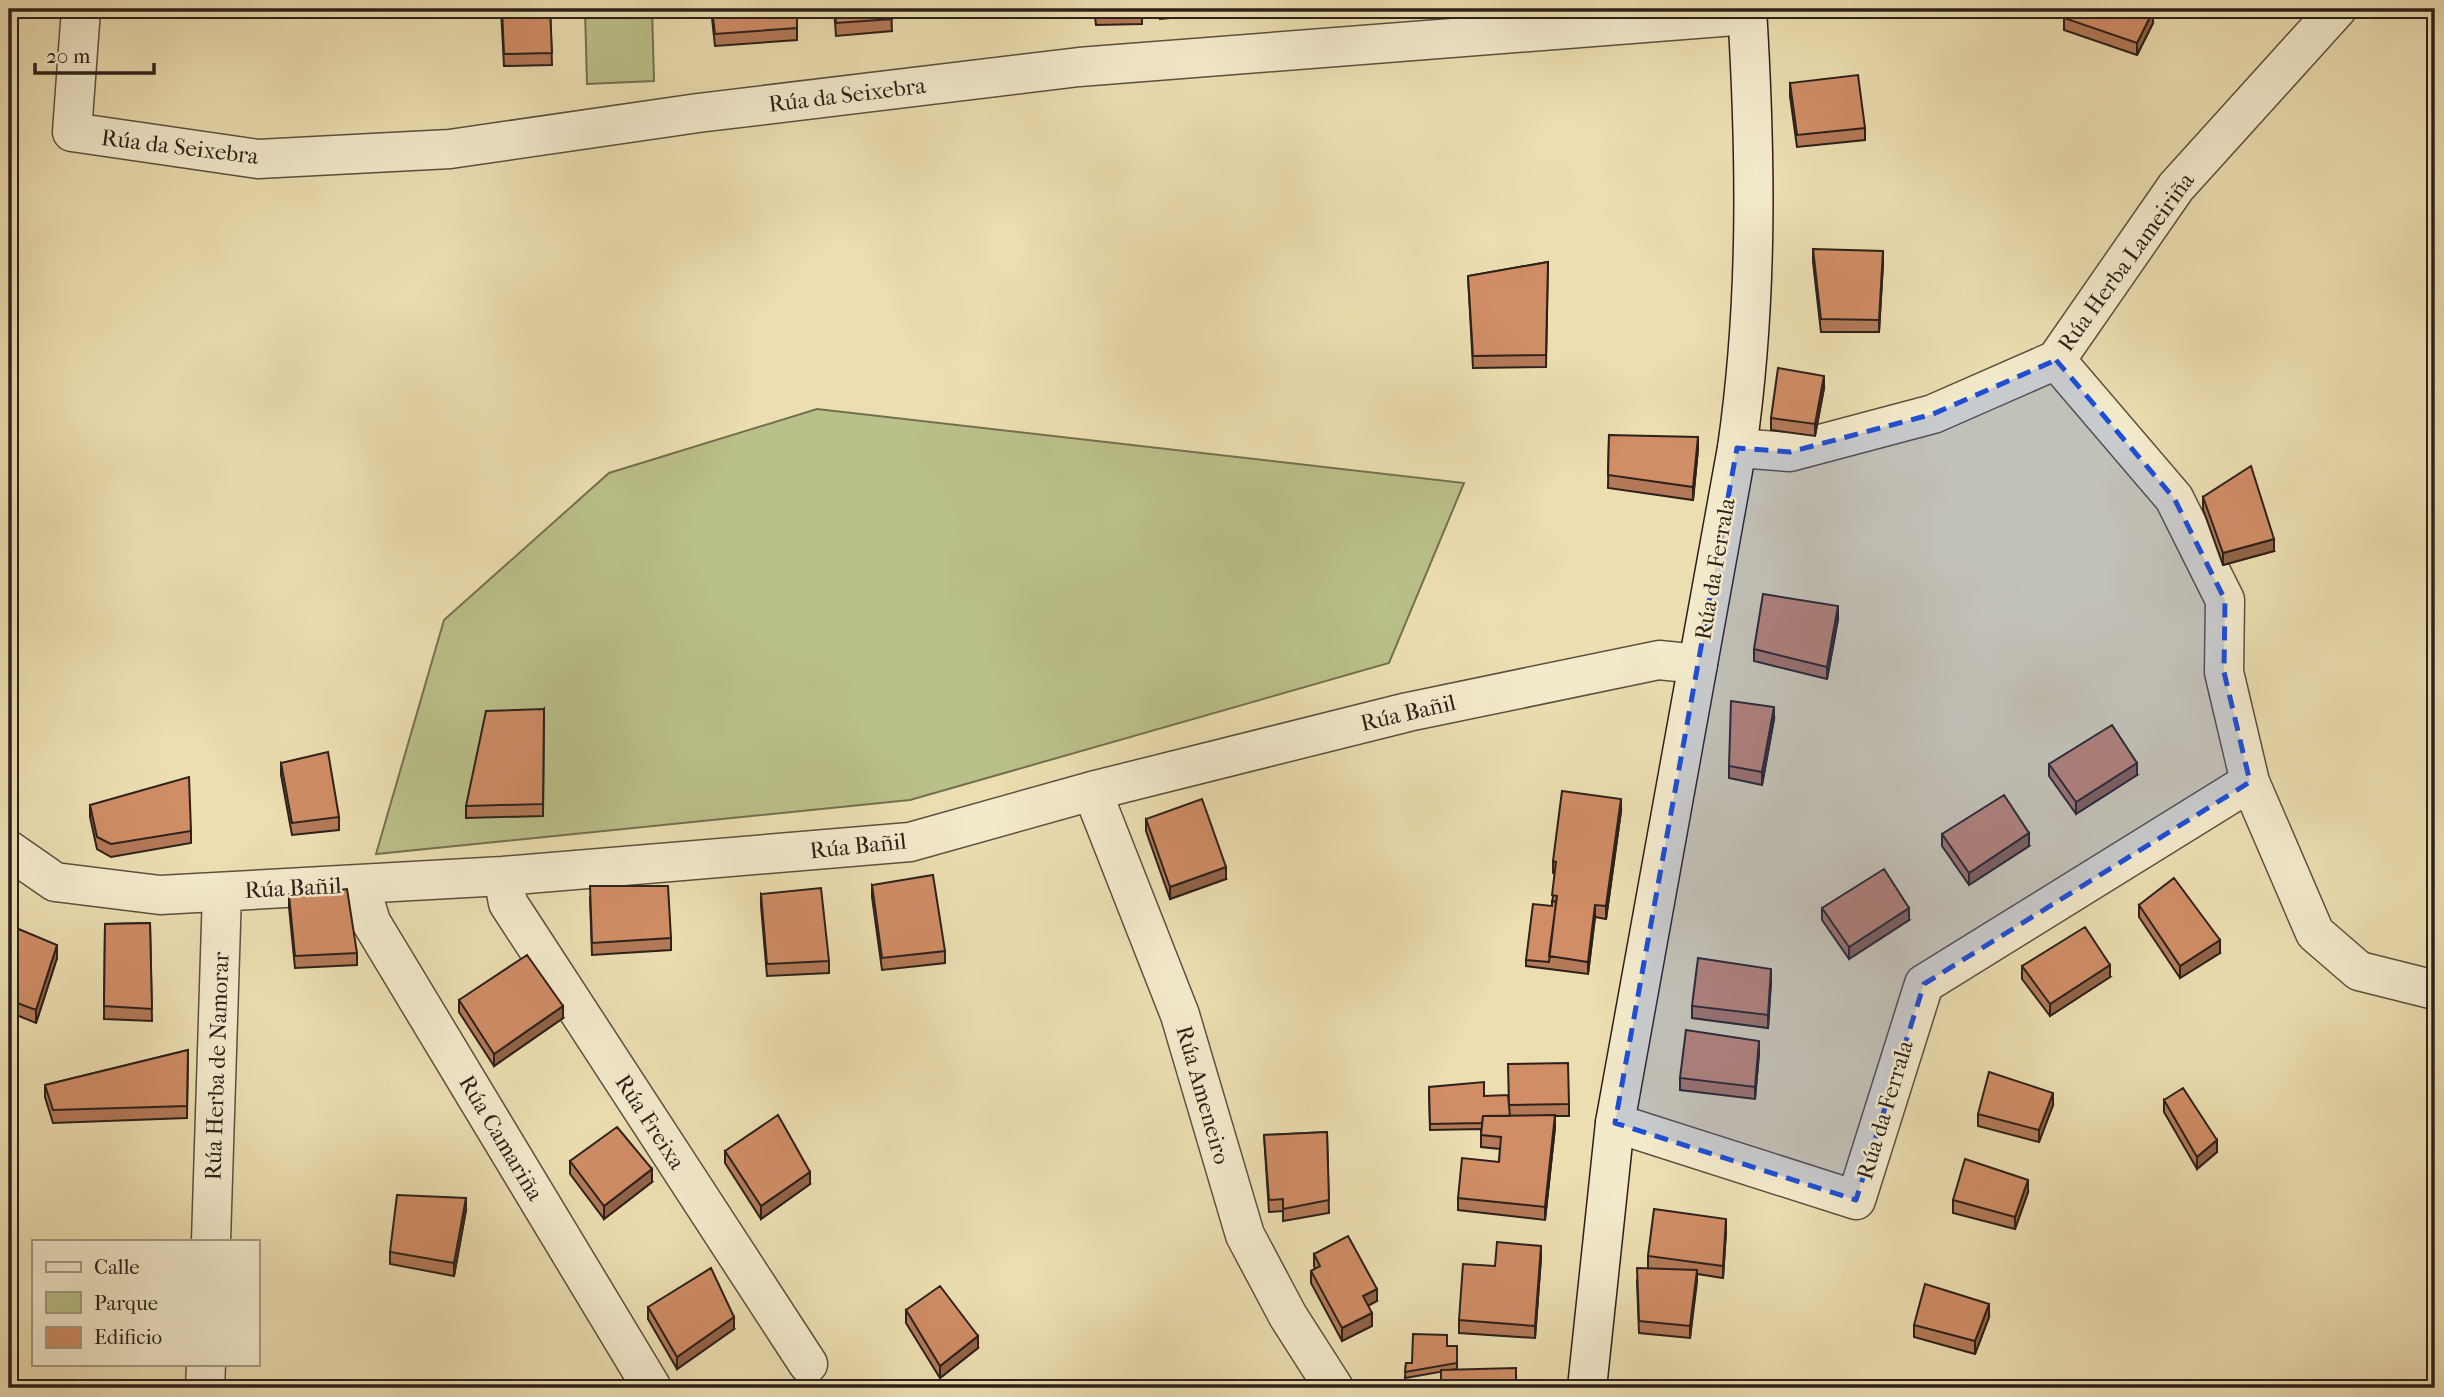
<svg xmlns="http://www.w3.org/2000/svg" width="2444" height="1397" font-family="'IM FELL French Canon',serif">
<style>
.green{fill:#bac089;stroke:#737052;stroke-width:2}
.lines{fill:none;stroke-linecap:round;stroke-linejoin:round}
.street-casing{stroke:#5c5040;stroke-width:41}
.secondary-casing{stroke:#2c211b;stroke-width:41}
.street{stroke:#f3eacc;stroke-width:38}
.secondary{stroke:#f3eacc;stroke-width:38}
.wall{fill:#b37958;stroke:#2c211b;stroke-width:2}
.shaded-wall{fill:#926347;stroke:#2c211b;stroke-width:2}
.building{fill:#d08d66;stroke:#2c211b;stroke-width:2}
.marked{fill:#1d4ed8;fill-opacity:0.2;stroke:#1d4ed8;stroke-width:5;stroke-dasharray:14 9;stroke-linejoin:round}
.labels{text-anchor:middle;dominant-baseline:central;stroke-width:5;stroke-linejoin:round;paint-order:stroke}
.street-label{font-size:23px;fill:#2c211b;stroke:#f3eacc}
</style>
<rect width="100%" height="100%" fill="#ecdeb1"/>
<filter id="stains"><feTurbulence type="fractalNoise" baseFrequency=".00286" numOctaves="4"/><feColorMatrix values="0 0 0 0 .2 0 0 0 0 .09 0 0 0 0 .02 0 0 0 .5 -.17"/></filter>
<radialGradient id="worn" r=".72"><stop offset=".6" stop-color="#630" stop-opacity="0"/><stop offset="1" stop-color="#630" stop-opacity=".3"/></radialGradient>
<!-- green -->
<path class="green" d="M585,9h67l2,72 -67,3z
M817,409l647,74 -75,180 -479,137 -534,54 68,-234 165,-147z"/>
<g class="lines">
<defs>
<path id="street" d="M81,9l-9,123 186,27 192,-10 248,-36 381,-46 668,-52
M2056,360l118,138 51,102 -1,72 26,110 65,151 44,38 76,19
M1737,448l53,4 143,-38 123,-54 120,-173 161,-178
M1092,791l88,224 65,220 43,81 46,72
M9,850l46,32 105,13 343,-19 407,-34 182,-51 316,-79 251,-52 39,4
M503,876l5,27 300,461
M360,885l11,37 281,466
M1615,1123l241,77 68,-216 326,-202
M211,1241l11,-349
M205,1388l1,-24"/>
<path id="secondary" d="M1587,1388l28,-265 122,-675c21,-146 19,-292 10,-439"/>
</defs>
<!-- street casing -->
<use href="#street" class="street-casing"/>
<!-- secondary casing -->
<use href="#secondary" class="secondary-casing"/>
<!-- street -->
<use href="#street" class="street"/>
<!-- secondary -->
<use href="#secondary" class="secondary"/>
</g>
<!-- wall -->
<path class="wall" d="M501,9h49l2,56 -48,1z
M711,9h86v31l-82,6z
M834,9h57l1,22 -56,5z
M1094,9h48v15l-46,1z
M1160,9h57v5l-57,5z
M2064,18l89,5 -16,32 -73,-25z
M1790,83l75,45v12l-68,7 -7,-51z
M1813,249l70,14 -4,69h-58l-8,-70z
M1548,262l-2,105 -73,1 -5,-92z
M1824,388l-9,48 -44,-6v-12z
M1609,435l89,14 -5,51 -85,-12z
M2203,497l71,54 -51,14 -20,-56z
M1838,619l-11,60 -73,-18v-12z
M544,709l-1,107 -77,2v-12z
M1774,719l-12,66 -33,-7v-12z
M281,763l58,54v13l-47,5 -11,-60z
M2049,764l88,11 -61,39 -27,-38z
M90,805l101,26v12l-80,14 -14,-8 -7,-32z
M1621,811l-15,108 -11,-2 -7,57 -62,-8v-6l26,-54 3,-32 -2,-1v-12z
M1146,819l80,60 -56,20 -24,-68z
M1942,834l87,12 -60,39 -27,-39z
M872,885l73,66v12l-63,7 -10,-73z
M761,894l68,67v12l-62,3 -6,-70z
M289,895l68,58v12l-62,3 -6,-61z
M590,898l81,40v12l-79,5z
M2139,905l81,48 -40,25 -41,-61z
M1822,908l87,12 -60,39 -27,-39z
M150,923l2,98 -48,-2 1,-95z
M9,925l48,33 -21,65 -27,-11z
M2022,966l88,11 -60,39 -28,-37z
M1771,981l-3,47 -76,-10v-12z
M459,1000l104,18 -69,48 -35,-54z
M188,1050l-1,68 -134,5 -8,-26v-12z
M1759,1053l-4,46 -75,-9v-12z
M1429,1087l55,9 85,8v12h-14v11l-10,93 -87,-10v-12l41,-36 1,-13 -19,-2v-18l-51,1z
M2164,1100l53,52 -20,17 -33,-57z
M2053,1105l-14,37 -61,-16v-12z
M1327,1132l2,81 -46,8v-10l-14,1 -5,-77z
M725,1151l85,33 -49,35 -36,-56z
M570,1161l82,21 -48,37 -34,-45z
M2028,1192l-13,37 -62,-16v-13z
M466,1210l-12,66 -64,-12v-12z
M1726,1231l-3,47 -26,-4 -7,64 -51,-5 -2,-53 11,-12v-12z
M1314,1254l63,47 -9,5 4,20 -30,15 -31,-58v-12l4,-2 -1,-3z
M1541,1258l-6,80 -76,-5v-13l36,-54z
M648,1307l86,22 -57,40 -29,-50z
M906,1310l72,38 -38,30 -34,-55z
M1989,1317l-14,37 -61,-17v-12z
M1447,1346h10v23l-52,9 1,-15h6z"/>
<!-- shaded-wall -->
<path class="shaded-wall" d="M2153,11v12l-16,32v-12z
M1883,251v12l-4,69v-12z
M1824,376v12l-9,48v-12z
M1698,437v12l-5,51v-13z
M2274,539v12l-51,14v-12z
M1838,606v13l-11,60v-12z
M1774,707v12l-12,66v-13z
M2137,763v12l-61,39v-12z
M1621,799v12l-15,108v-13z
M2029,833v13l-60,39v-12z
M1226,867v12l-56,20v-12z
M1595,905v12l-7,57v-12z
M1909,908v12l-60,39v-12z
M2220,940v13l-40,25v-12z
M57,945v13l-21,65v-13z
M2110,965v12l-60,39v-12z
M1771,969v12l-3,47v-13z
M563,1006v12l-69,48v-12z
M1759,1041v12l-4,46v-12z
M2053,1093v12l-14,37v-12z
M1555,1115v12l-10,93v-13z
M2217,1140v12l-20,17v-12z
M652,1169v13l-48,37v-13z
M810,1172v12l-49,35v-13z
M2028,1180v12l-13,37v-12z
M466,1198v12l-12,66v-13z
M1726,1219v12l-3,47v-12z
M1541,1246v12l-6,80v-12z
M1697,1270v12l-7,56v-12z
M1377,1289v12l-14,7v-12z
M1989,1304v13l-14,37v-13z
M1372,1313v13l-30,15v-13z
M734,1317v12l-57,40v-12z
M978,1336v12l-38,30v-12z"/>
<!-- building -->
<path class="building" d="M502,9h48l2,44 -48,1z
M712,9h85v19l-82,6z
M835,9h56l1,10 -56,4z
M1095,9h47v3l-46,1z
M2067,9h81l5,2 -16,32 -73,-25z
M1858,75l7,53 -68,7 -7,-52z
M1813,249l70,2 -4,69 -58,-1z
M1548,262l-2,93 -73,1 -5,-80z
M1778,368l46,8 -9,48 -44,-6z
M1609,435l89,2 -5,50 -85,-12z
M2251,466l23,73 -51,14 -20,-56z
M1763,594l75,12 -11,61 -73,-18z
M1731,701l43,6 -12,65 -33,-6z
M544,709l-1,95 -77,2 20,-95z
M2112,725l25,38 -61,39 -27,-38z
M328,752l11,65 -47,6 -11,-60z
M189,777l2,54 -80,13 -14,-7 -7,-32z
M1562,791l59,8 -15,107 -11,-1 -7,57 -39,-6 8,-60 -5,-1 4,-33 -3,-1z
M2004,795l25,38 -60,40 -27,-39z
M1202,799l24,68 -56,20 -24,-68z
M1884,869l25,39 -60,39 -27,-39z
M933,875l12,76 -63,7 -10,-73z
M2174,878l46,62 -40,26 -41,-61z
M590,886h78l3,52 -79,5z
M821,888l8,73 -62,3 -6,-70z
M347,889l10,64 -62,3 -6,-61z
M1552,901l4,1 -7,60 -23,-2 7,-56 19,2z
M150,923l2,86 -48,-3 1,-82z
M9,925l48,20 -21,65 -27,-10z
M2085,927l25,38 -60,39 -28,-38z
M527,955l36,51 -69,48 -35,-54z
M1698,958l73,11 -3,46 -76,-9z
M1686,1030l73,11 -4,46 -75,-9z
M188,1050l-1,56 -134,4 -8,-25z
M1568,1063l1,41 -60,1 -1,-41z
M1989,1072l64,21 -14,37 -61,-16z
M1484,1082v14l24,-1 2,21h-27l-1,7 -52,1 -1,-37z
M2183,1088l34,52 -20,17 -33,-57z
M778,1115l32,57 -49,34 -36,-55z
M1555,1115l-10,92 -87,-9 4,-40 37,4 2,-25 -20,-2 2,-19z
M617,1127l35,42 -48,37 -34,-45z
M1327,1132l2,68 -46,9v-10l-14,1 -5,-65z
M1965,1159l63,21 -13,37 -62,-17z
M397,1195l69,3 -12,65 -64,-11z
M1654,1209l72,10 -3,47 -75,-10z
M1348,1236l29,53 -14,7 9,17 -30,15 -31,-57 9,-5 -6,-12z
M1497,1242l44,4 -6,80 -76,-6 4,-56 32,2z
M711,1268l23,49 -57,40 -29,-50z
M1637,1268l60,2 -7,56 -51,-5z
M1925,1284l64,20 -14,37 -61,-16z
M940,1286l38,50 -38,30 -34,-56z
M1413,1334l34,1v11h10v17l-52,9 1,-9h6z
M1516,1368v20h-75v-18z"/>
<!-- marked area -->
<path class="marked" d="M2056,360l118,138 51,102 -1,72 26,110 -326,202 -68,216 -241,-77 122,-675 53,4 143,-38z"/>
<g class="labels">
<!-- street labels -->
<g class="street-label">
<text transform="translate(847 95) rotate(-7)">Rúa da Seixebra</text>
<text transform="translate(180 147) rotate(7)">Rúa da Seixebra</text>
<text transform="translate(2126 262) rotate(-54)">Rúa Herba Lameiriña</text>
<text transform="translate(1715 569) rotate(-80)">Rúa da Ferrala</text>
<text transform="translate(1408 713) rotate(-13)">Rúa Bañil</text>
<text transform="translate(858 846) rotate(-6)">Rúa Bañil</text>
<text transform="translate(293 888) rotate(-3)">Rúa Bañil</text>
<text transform="translate(217 1066) rotate(-88)">Rúa Herba de Namorar</text>
<text transform="translate(1203 1095) rotate(74)">Rúa Ameneiro</text>
<text transform="translate(1885 1110) rotate(-73)">Rúa da Ferrala</text>
<text transform="translate(650 1122) rotate(57)">Rúa Freixa</text>
<text transform="translate(501 1138) rotate(59)">Rúa Camariña</text>
</g>
</g>
<!-- margin -->
<rect width="2444" height="1397" fill="none" stroke="#ecdeb1" stroke-width="35"/>
<rect x="10" y="10" width="2423" height="1376" fill="none" stroke="#2c211b" stroke-width="3.5"/>
<rect x="18" y="18" width="2409" height="1362" fill="none" stroke="#2c211b" stroke-width="2"/>
<!-- legend -->
<rect x="32" y="1240" width="228" height="126" fill="#f3eacc" stroke="#a39a85" stroke-width="2"/>
<rect x="46" y="1262" width="35" height="10" fill="#f3eacc" stroke="#a39a85" stroke-width="2"/>
<text x="94" y="1274" font-size="21" fill="#2c211b">Calle</text>
<rect x="46" y="1292" width="35" height="21" fill="#bac089" stroke="#a39a85" stroke-width="2"/>
<text x="94" y="1310" font-size="21" fill="#2c211b">Parque</text>
<rect x="46" y="1327" width="35" height="21" fill="#d08d66" stroke="#a39a85" stroke-width="2"/>
<text x="94" y="1344" font-size="21" fill="#2c211b">Edificio</text>
<!-- scale -->
<path d="M35 63v10h119v-10" fill="none" stroke="#2c211b" stroke-width="3.5"/>
<text x="46" y="63" font-size="21" fill="#2c211b" stroke="#f3eacc" stroke-width="5" paint-order="stroke">20 m</text>
<rect width="100%" height="100%" filter="url(#stains)"/>
<rect width="100%" height="100%" fill="url(#worn)"/>
</svg>
